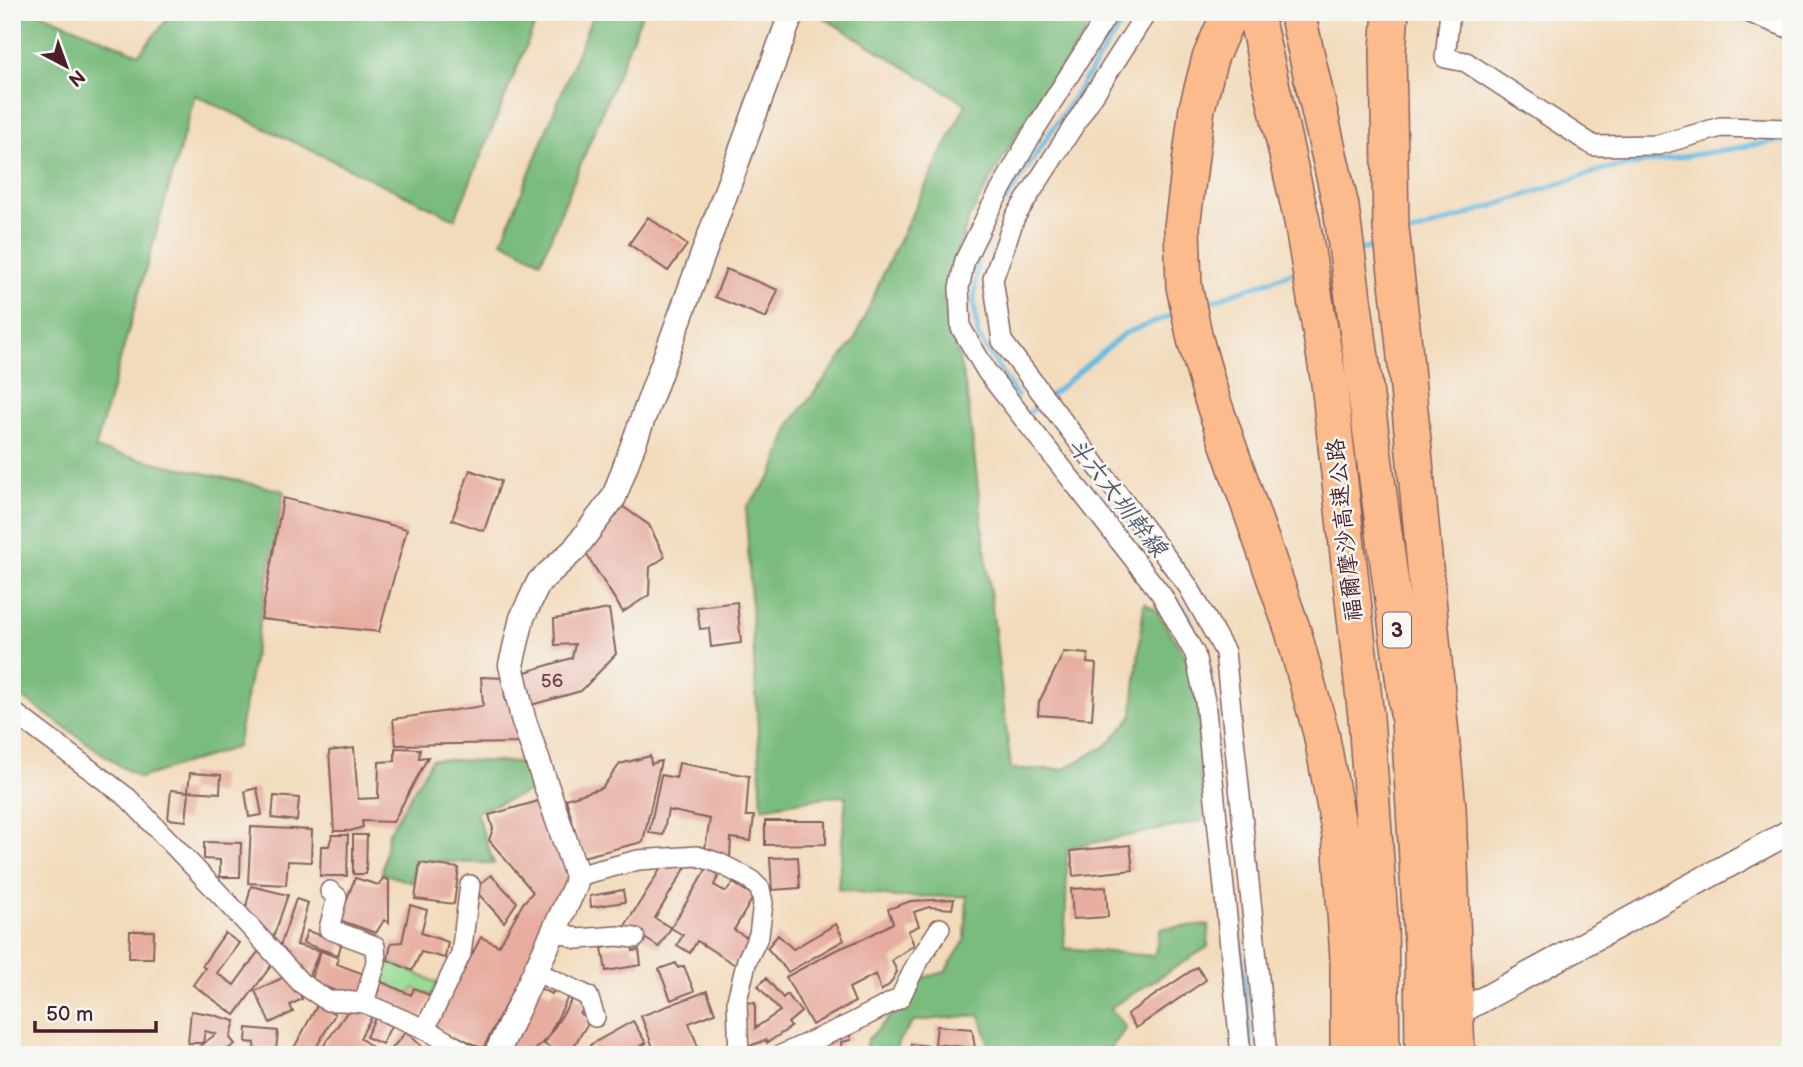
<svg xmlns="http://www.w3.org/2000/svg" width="1803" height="1067" font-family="'Balsamiq Sans','LXGW WenKai TC',sans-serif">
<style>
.green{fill:#98dc94;stroke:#717e60;stroke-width:2}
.forest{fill:#7abc7e;stroke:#626e54;stroke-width:2}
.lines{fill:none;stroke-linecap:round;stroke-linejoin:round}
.stream{stroke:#61b8de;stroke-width:5}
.building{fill:#e7ada0}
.minor-casing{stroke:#85615d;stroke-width:22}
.tertiary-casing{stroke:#85615d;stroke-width:27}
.motorway-casing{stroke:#85615d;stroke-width:38}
.minor{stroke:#fff;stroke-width:19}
.tertiary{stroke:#fff;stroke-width:24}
.motorway{stroke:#fbbb8d;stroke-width:35}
.labels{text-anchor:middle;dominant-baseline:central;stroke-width:5;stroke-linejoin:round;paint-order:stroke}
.number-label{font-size:19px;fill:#714248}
.shield{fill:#f6f6f2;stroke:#7e6067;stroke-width:2}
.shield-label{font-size:21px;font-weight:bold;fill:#4a1f2b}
.street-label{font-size:23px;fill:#4a1f2b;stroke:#f6f6f2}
.water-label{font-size:24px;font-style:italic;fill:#52556a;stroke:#f6f6f2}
</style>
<rect width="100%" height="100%" fill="#f6f6f2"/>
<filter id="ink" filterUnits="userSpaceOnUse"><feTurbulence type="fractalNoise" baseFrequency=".0143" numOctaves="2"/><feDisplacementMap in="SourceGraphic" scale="14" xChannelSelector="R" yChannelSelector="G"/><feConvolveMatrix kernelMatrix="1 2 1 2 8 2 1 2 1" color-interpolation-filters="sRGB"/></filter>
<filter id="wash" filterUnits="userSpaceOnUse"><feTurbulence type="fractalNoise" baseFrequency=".00686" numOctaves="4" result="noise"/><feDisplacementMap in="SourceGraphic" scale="28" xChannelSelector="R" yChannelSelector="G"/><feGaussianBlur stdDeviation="1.57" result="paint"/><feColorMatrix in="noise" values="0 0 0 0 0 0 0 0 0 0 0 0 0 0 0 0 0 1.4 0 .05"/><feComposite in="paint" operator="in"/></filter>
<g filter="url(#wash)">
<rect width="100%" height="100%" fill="#f2dbbb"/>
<!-- green -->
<path class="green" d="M388,960l49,23 -6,13 -17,-8 -3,7 -29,-13z"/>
<!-- forest -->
<path class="forest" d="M27,12h11l101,42 34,-42h367l-85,207 -260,-124 -100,354 189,42 -47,256 -97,31 -20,-12 -108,-76v-646z
M594,12h49l-102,249 -39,-20z
M814,12h283l-16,28 -62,90 -51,90 -21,67 9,59 11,48 44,375h53l42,-23 26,-29 12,-114 11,6 42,65 6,147 -136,27 -1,58 -2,42 90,8 7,-28 48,-3 -1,22 -98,61 16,20 -20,27h-114l-12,-40 -66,6 -15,19 -5,15h-31l5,-16 28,-28 22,-32 27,-7 20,-32 2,-44 -74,1 -55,-8 8,-93 -21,1 -63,11 -16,-300 26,-32 19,-53 63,-82 35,-80 77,-157z
M432,759l92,4 7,28 -55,21 18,52 -80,-4 -1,23 -31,-10 6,-39z"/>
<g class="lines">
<!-- stream -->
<path class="stream" d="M1005,202l124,-190
M1403,236l198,-66 190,-31
M978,250l-4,54 4,32 39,60
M1360,250l20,-6
M1201,305l96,-34
M1050,396l75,-63 53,-20
M1029,413l14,-11
M1169,591l19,24 11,28
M1205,659l5,12 1,15
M1232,870l20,185"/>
</g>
<g id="blocks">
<!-- building -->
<path class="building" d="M648,217l39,28 -19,26 -39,-27z
M726,269l52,21 -12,28 -51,-21z
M470,470l31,11 -17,50 -32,-11z
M283,498l124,31 -28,103 -118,-13z
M622,506l27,19 16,32 -15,10 -1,28 -26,17 -40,-63z
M737,602l4,41 -30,4 -2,-19 -9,1 -3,-22z
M609,609l7,45 -35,37 -50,14 -9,-32 50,-15 3,-14 -20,1 -1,-26z
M1064,652l24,2 -1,9 9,1 -4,55 -54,-4 1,-13z
M481,677l23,1 1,23h7l8,42 -124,2 -3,-26 90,-13z
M354,748l4,51 20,-1 1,-36 16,-1v-13l25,1 -1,9 9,-1 -35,65 -31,-1 1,6 -13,4h-16l-5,-80z
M650,756l1,8 10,-3 -18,81 -61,15 -16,-58 36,-11 18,-24z
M679,763l70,13 -3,40h8l-3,25 -20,-3 -1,20 -25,-10 5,-29 -42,-9 -5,25 -14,-2 12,-58 15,3z
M190,773l31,2 -1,18 -32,-2z
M257,788l5,27 -13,2 -4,-26z
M171,790l18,2 -3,29 -18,-2z
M274,796l25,2 -2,23 -25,-3z
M542,800l22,70 4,22 -41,70 -44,87 -48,-24 46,-88 18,9 24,-43 10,-11 -44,-52 4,-11 -4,-14z
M765,821h61v23l-61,1z
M251,827l61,3 -1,32 -23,-1 -2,24 -38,-2z
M332,835h16l-1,41h-27l1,-30h8z
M353,835h14l-1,39h-13z
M204,842l37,1 -1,34h-20v-17l-16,-1z
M1130,845l3,25 -60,6 -2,-25z
M798,857l2,31 -28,2 -2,-32z
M420,863l39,5 -5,36 -39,-5z
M678,863l8,4 -31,51 16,10 -12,19 -34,-21 36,-58z
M707,868l12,7 -5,10 12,7 7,-9 21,13 -20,34 19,11 -16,25 -40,-25 -7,12 -13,-8 6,-10 -12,-7z
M491,875l26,27 -13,20 -30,-33z
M355,878l24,7 4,-7 6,2v43l-5,-3 -8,13 -37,-13z
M251,886l37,9 -15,43 -28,-27z
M1106,887l2,30 -35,2 -2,-30z
M623,890l2,12 -34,5 -1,-11z
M296,899l12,4 -11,42 23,6 -13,29 -27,-34z
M954,899l-2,10 -23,-2 -15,5 5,14 -11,5 6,14 -22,15 5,12 -7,12 -9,7 -5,-17 -27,14 6,14 -43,23 -26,-48 48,-26 31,-13 28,-15 -5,-14 23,-8z
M410,905l17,5 -6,23 27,9 -3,16 -24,-6 -9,19 -24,-11 3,-17 11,-1z
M836,924l8,16 -56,32 -21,-24 11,-13 15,14z
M130,931h24l-1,27h-24z
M307,931l35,11 -4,13 -35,-12z
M225,933l14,10 -22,30 17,12 24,-33 15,11 -38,52 -42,-30 12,-17 -3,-2z
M632,943l1,8 6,-1 2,15 -35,6 -4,-23z
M321,951l18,7 -2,6 32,12 -10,24 -49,-19z
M676,963l2,5 6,-2 10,25 -23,9 -12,-31z
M1197,967l9,13 -70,48 -9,-14z
M290,974l12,25 -12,6 3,7 -23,11 -15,-32z
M766,978l17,20 4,-4 14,18 -13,11 3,4 -24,16 -1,-3 -19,7 -2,-45 10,1v25l25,-17 -22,-25z
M382,982l29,13 3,-7 17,8 -11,24 -45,-22z
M539,988l13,6 3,-6 14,7 -21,42 -18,18h-26z
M707,991l8,22 -26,10 12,32h-45l-15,-39z
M574,996l12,8 -6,10 10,6 -22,35h-6l-18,-11z
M318,1004l17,10 -23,41h-22z
M350,1008l22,8 -12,22 19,14 -1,3h-51l-7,-4z
M191,1011l19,3 25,7 -5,17 5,6 -15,11h-32l28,-21 -11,-3 -2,12h-15z
M375,1018l16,8 -9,18 -16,-7z
M633,1021l13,22 -22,12h-29l-5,-10z
M937,1026l35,3 3,19 -40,-4z
M247,1028l31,3 -2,20 6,1 -2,3h-31v-5l5,-1 1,-6 -9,-1z
M848,1028l3,12 -10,2 1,13h-71v-3l35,-14z
M406,1032l21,19 -4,4h-37z
M911,1044l27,3 -1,8h-27z"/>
</g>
</g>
<g filter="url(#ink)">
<use href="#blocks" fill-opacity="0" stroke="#85615d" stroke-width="2"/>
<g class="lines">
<defs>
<path id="minor" d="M1109,12l-77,122 -42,75 -25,51 -6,28 2,40 26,44 174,222 34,60 10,47 36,354
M1147,12l-132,205 -22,62 9,62 186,245 37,66 42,403
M1450,12l-5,46 21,4 128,84 64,-1 63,-18 70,2
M1747,12l44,17
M12,711l116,87 102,107 71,78 27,18h15l21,2 61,26 45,26
M577,876l61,-16 59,-4 22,7 31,16 10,10 3,14 -4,32 -12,25 -10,40 2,55
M330,891l7,6 -8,32 46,17 1,16 -12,41
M555,929l22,10 41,-3 17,2
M535,971l53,25 7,21
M425,1029l36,-75 9,-69
M781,1055l69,-31 50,-26 16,-33 24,-37"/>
<path id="tertiary" d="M1469,1007l322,-176
M496,1055l79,-169 2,-10 -54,-158 -12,-53 11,-47 17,-36 35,-32 40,-53 178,-485"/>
<path id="motorway" d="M1230,12l-20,46 -13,50 -15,119 2,59 11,53 17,60 81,232 28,102 19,102 8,124v96
M1255,12l47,209 27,162 37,334 14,202 2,136
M1297,12l44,195 68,514 13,225 1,109
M1391,12l-3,38 3,178 12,108 45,472 9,247"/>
</defs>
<!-- minor casing -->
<use href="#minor" class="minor-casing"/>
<!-- tertiary casing -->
<use href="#tertiary" class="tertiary-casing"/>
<!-- motorway casing -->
<use href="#motorway" class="motorway-casing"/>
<!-- minor -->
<use href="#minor" class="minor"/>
<!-- tertiary -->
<use href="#tertiary" class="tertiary"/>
<!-- motorway -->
<use href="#motorway" class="motorway"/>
</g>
</g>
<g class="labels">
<!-- number labels -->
<g class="number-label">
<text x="552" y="681">56</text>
</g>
<!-- shield labels -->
<rect class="shield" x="1383" y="612.5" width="28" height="35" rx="5"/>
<g class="shield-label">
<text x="1397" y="630">3</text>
</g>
<!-- street labels -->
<g class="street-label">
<text transform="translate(1345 530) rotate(-96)">福爾摩沙高速公路</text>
</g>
<!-- water labels -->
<g class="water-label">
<text transform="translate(1117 497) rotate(52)">斗六大圳幹線</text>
</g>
</g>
<!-- margin -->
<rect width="1803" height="1067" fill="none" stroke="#f6f6f2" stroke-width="42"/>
<!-- north arrow -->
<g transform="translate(66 66) rotate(139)" stroke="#f6f6f2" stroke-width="5" paint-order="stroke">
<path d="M0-5L12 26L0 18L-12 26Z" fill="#4a1f2b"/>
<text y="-10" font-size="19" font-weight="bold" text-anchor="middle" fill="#4a1f2b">N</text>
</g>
<!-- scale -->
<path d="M35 1021v10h121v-10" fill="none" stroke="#4a1f2b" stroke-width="3.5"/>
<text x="46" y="1021" font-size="21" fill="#4a1f2b" stroke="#f6f6f2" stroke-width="5" paint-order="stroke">50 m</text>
</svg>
